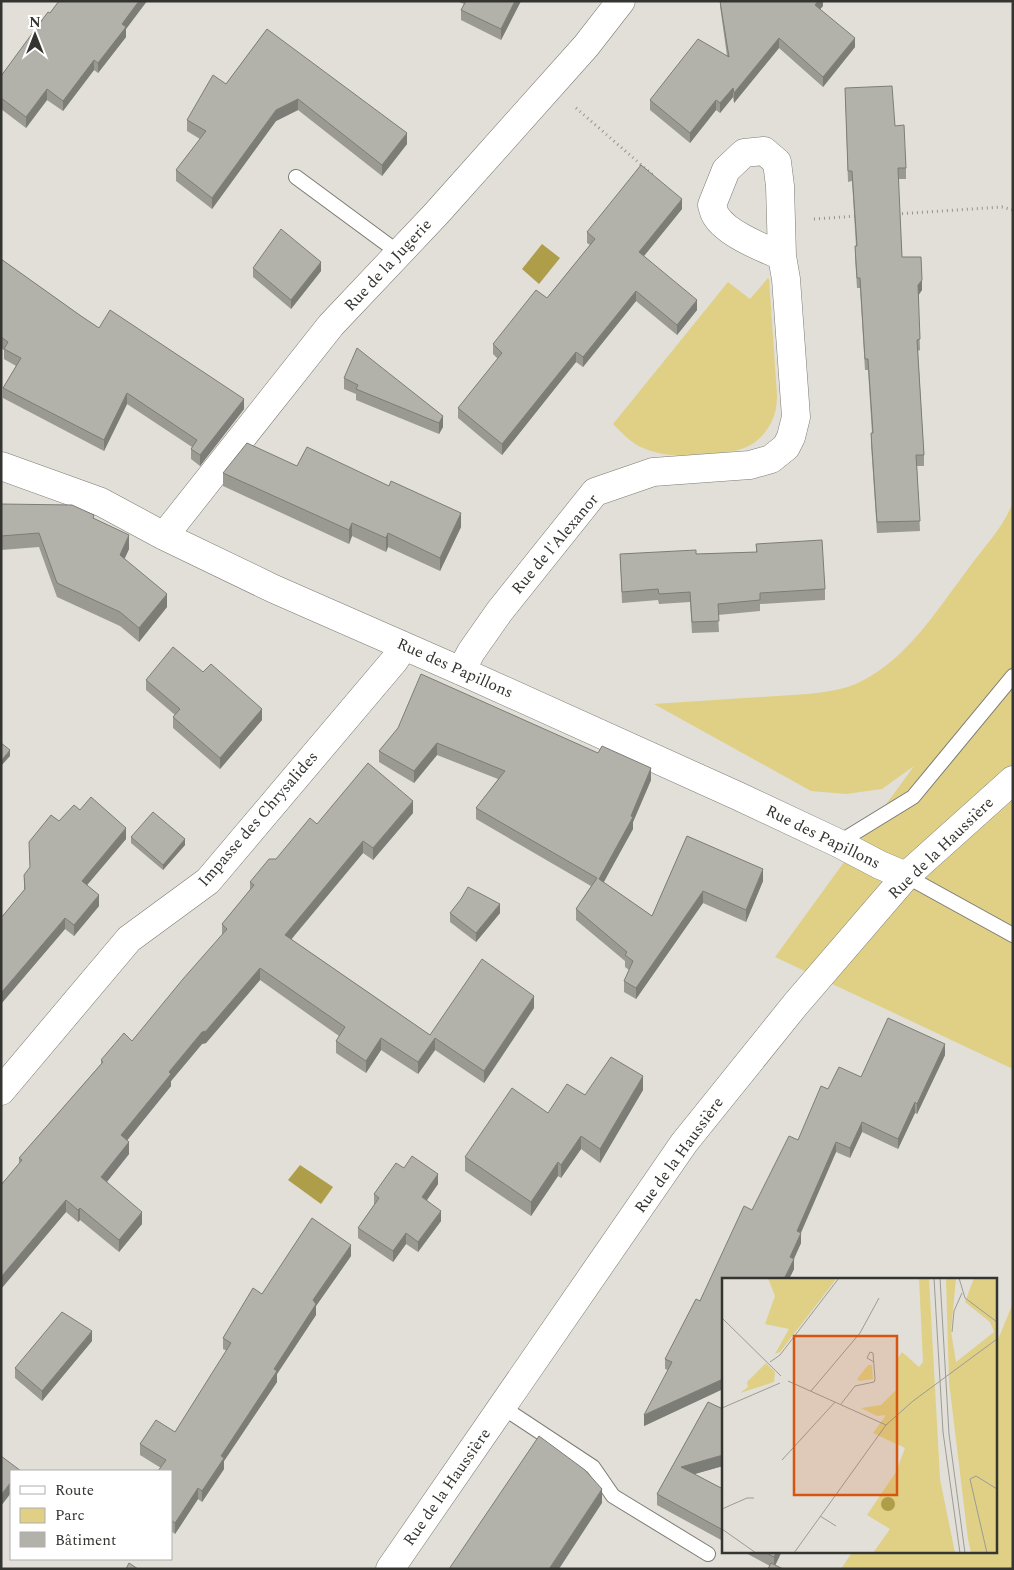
<svg xmlns="http://www.w3.org/2000/svg" width="1014" height="1570" font-family="Spectral,serif">
<style>
.green{fill:#dfd085}
.water{fill:#af9e49}
.lines{fill:none;stroke-linecap:round;stroke-linejoin:round}
.service-casing{stroke:#7c7a73;stroke-width:16}
.minor-casing{stroke:#7c7a73;stroke-width:29}
.secondary-casing{stroke:#7c7a73;stroke-width:29}
.path{stroke:#94938d;stroke-width:3;stroke-dasharray:1 4;stroke-linecap:butt}
.service{stroke:#fff;stroke-width:14}
.minor{stroke:#fff;stroke-width:28}
.secondary{stroke:#fff;stroke-width:28}
.wall{fill:#9a9992}
.shaded-wall{fill:#7d7d77}
.building{fill:#b3b2aa;stroke:#7d7d77}
.labels{text-anchor:middle;dominant-baseline:central;stroke-width:4;stroke-linejoin:round;paint-order:stroke}
.street-label{font-size:16px;fill:#343431;stroke:#fff}
.inset-road{fill:none;stroke:#9c9b95;stroke-width:1}
.view{fill:#d65510;fill-opacity:0.15;stroke:#d65510;stroke-width:2.5}
.inset-edge{fill:none;stroke:#343431;stroke-width:2.5}
</style>
<rect width="100%" height="100%" fill="#e1dfd7"/>
<!-- green -->
<path class="green" d="M768,278l1,1 8,116c0,14 -3,25 -11,36 -16,22 -38,21 -63,23 -24,2 -37,3 -60,-6 -12,-5 -21,-15 -30,-24l115,-142 22,17z
M1013,502v567l-238,-112 139,-191 -32,23 -36,5 -35,-3 -157,-87 154,-10c17,-2 36,-4 52,-12 48,-24 77,-72 108,-113 15,-21 36,-42 45,-67z
M1013,1303v266h-172l12,-18h142v-208l4,-6z"/>
<!-- water -->
<path class="water" d="M542,244l18,14 -21,26 -17,-15z
M300,1165l33,22 -12,17 -33,-24z"/>
<g class="lines">
<defs>
<path id="service" d="M296,177l103,76
M838,843l75,-46 100,-121
M906,876l107,59
M502,1407l91,60 20,29 95,58"/>
<path id="minor" d="M1,466l100,36 63,34 110,53 187,82 277,125 100,47 42,22 26,11
M164,536l167,-211 105,-111 150,-168 35,-45
M461,671l10,-19 28,-40 96,-120 58,-20 97,-7 21,-6 15,-12 5,-10 5,-20 -10,-138 -4,-23 -2,-70 -3,-24 -13,-11 -20,2 -18,17 -14,35c1,4 2,8 4,11 11,18 47,32 66,40
M1,1091l128,-152 79,-58 186,-220 10,-15"/>
<path id="secondary" d="M390,1569l294,-426 111,-138 111,-129 107,-96"/>
</defs>
<!-- service casing -->
<use href="#service" class="service-casing"/>
<!-- minor casing -->
<use href="#minor" class="minor-casing"/>
<!-- secondary casing -->
<use href="#secondary" class="secondary-casing"/>
<!-- path -->
<path class="path" d="M576,108l78,68
M897,214l105,-7 11,3
M814,219l44,-3"/>
<!-- service -->
<use href="#service" class="service"/>
<!-- minor -->
<use href="#minor" class="minor"/>
<!-- secondary -->
<use href="#secondary" class="secondary"/>
</g>
<!-- wall -->
<path class="wall" d="M59,1h88l-21,28v8l-28,36 -4,-3 -31,41 -16,-11 -21,28 -25,-19v-33z
M457,1h64l-20,39 -40,-20v-10l3,-6z
M720,1h103v5l-3,3 35,38 -32,40 -44,-39 -45,55 -1,-6 -13,16 -4,-3 -26,33 -40,-33v-10l77,-44 -7,-50z
M267,29l140,115 -25,32 -84,-66 -22,11 -64,88 -36,-28v-11l24,-31 -13,-8v-11l39,-36z
M845,88l50,38 11,42v11h-8l4,78 20,33 -4,5 2,55 -2,1 6,104v11h-7l3,65 -43,2 -6,-89v-11h1l-4,-63h-3l-5,-82h-3l-2,-31v-11h1l-4,-65 -4,1z
M682,209l-38,47 53,54 -20,25 -41,-34 -53,66 -7,-5 -74,93 -44,-37v-10l40,-49 -5,-5v-10l54,-46 43,-53 -3,-2v-11z
M1,259l80,57 18,12 145,81 -44,57 -9,-7v-10l1,-2 -65,-43 -23,47 -101,-53v-10l13,-22 -12,-7v-9l-3,-2z
M253,268l68,3 -30,38 -38,-32z
M344,378l99,38v11l-4,7 -83,-34v-6l-12,-5z
M297,466l164,61 -21,44 -52,-24 -2,5 -34,-16 -3,8 -126,-58v-13z
M1,504l93,14 35,31 -5,10 43,48 -28,35 -19,-16 -63,-29 -18,-50 -38,3z
M756,544l69,45v11l-65,4v7l-42,4 1,17 -27,1 -2,-31 -31,2 -1,-4 -36,3 -2,-49h76l60,-2z
M203,672l59,48 -42,49 -47,-41v-11l2,-2 -29,-25v-10z
M398,728l253,52 -18,42v7l-30,53 49,34 35,-80 76,45 -17,41 -43,-19 -67,96 -12,-7v-11l5,-11 -4,-3v-6l-49,-41v-11l15,-23 -115,-67v-11l22,-29 -61,-24 -23,28 -35,-21v-11z
M80,810l46,29 -39,46 12,21 -25,30 -9,-7 -64,75v-86l23,-28v-15l6,-7 -1,-26 30,-21z
M413,813l-40,47 -10,-7 -72,86 139,96 104,-27 -50,75 -49,-33 -17,24 -37,-24 -15,23 -30,-20v-12l3,-5 -79,-56 -54,63 -4,1 -31,37v5l-44,54 2,14 -22,28 35,42 -23,28 -39,-32 -2,2 -12,-10 -65,77v-104l18,-21v-6l82,-94v-4l31,-19 90,-105v-12l28,-34v-8l67,-58z
M131,837l54,8 -22,25 -32,-27z
M450,913h50l-24,29 -26,-20z
M945,1055l-28,59 -2,-1 -17,36 -36,-17 -12,26 -14,-6 -35,81v10l-7,16v10l-5,10h-66v110l-79,37 24,-56 -3,-1v-10l35,-58 52,-91 46,-70 30,-51 33,-12z
M643,1090l-43,73 -19,-14 -20,29 -3,-2 -27,40 -66,-45v-14l83,-44 37,-18z
M404,1168l34,16 -11,16 14,21 -23,31 -12,-8 -13,18 -35,-24v-10l16,-23v-11z
M351,1256l-35,50v9l-39,59v8l-53,79v8l-22,33 -4,-3 -23,35 -4,-3v-60l-10,-3 -21,-13v-11l35,-12 52,-81 -4,-2v-11l39,-44z
M92,1341l-50,60 -27,-23v-10z
M708,1402l15,64 -29,8 29,15v52l-66,-36v-11z
M742,1551h40l-7,14 -5,1z"/>
<!-- shaded-wall -->
<path class="shaded-wall" d="M139,1h8l-21,28v8l-28,36v-10l24,-39z
M515,1h6l-20,39v-11z
M818,1h5v5l-8,9v-10z
M779,38v10l-45,55v-10z
M855,38v9l-32,40v-10z
M94,60v10l-31,41v-10z
M733,88v9l-13,16v-10z
M47,89v11l-21,28v-11z
M298,99v11l-22,11 -64,88v-11l64,-88z
M716,100v10l-26,33v-10z
M407,133v11l-25,32v-11z
M682,199v10l-43,53v-10z
M321,262v9l-30,38v-9z
M922,280v10l-4,6v-11z
M636,291v10l-53,66v-10z
M697,300v10l-20,25v-10z
M576,352v10l-74,93v-11z
M127,393v11l-23,47v-11z
M244,399v10l-44,57v-11z
M443,416v11l-4,7v-11z
M461,513v14l-21,44v-13z
M352,523v13l-3,8v-14z
M388,533v14l-2,5v-14z
M129,535v14l-9,20v-14z
M167,594v13l-28,35v-14z
M262,709v11l-42,49v-11z
M437,743v12l-23,28v-12z
M10,750v6l-9,10v-5z
M651,768v12l-18,42v7l-34,62v-12l32,-63z
M413,801v12l-40,47v-12z
M126,828v11l-44,52v-10z
M185,839v6l-22,25v-5z
M363,841v12l-78,94v-12z
M763,869v12l-17,41v-12z
M703,891v12l-67,96v-11z
M99,895v11l-25,30v-11z
M500,904v9l-24,29v-9z
M65,918v11l-64,75v-11z
M260,968v12l-54,63 -4,1 -31,37v5l-50,62v-13l48,-63 33,-40z
M534,996v12l-50,75v-12z
M381,1038v12l-15,23v-12z
M435,1038v12l-17,24v-12z
M945,1044v11l-28,59v-10z
M643,1076v14l-43,73v-14z
M915,1102v11l-17,36v-10z
M862,1122v10l-12,26v-10z
M581,1136v13l-20,29v-13z
M129,1142v12l-28,35v-12z
M836,1142v10l-39,89v-10z
M558,1162v14l-27,40v-14z
M438,1174v10l-16,23v-10z
M66,1200v12l-65,77v-12z
M80,1208v12l-2,2v-12z
M441,1211v10l-23,31v-10z
M142,1212v12l-23,28v-12z
M406,1233v11l-13,18v-11z
M801,1233v10l-11,24v-10z
M351,1245v11l-35,50v9l-39,59v8l-53,79v8l-22,33v-11l19,-35 53,-87 39,-69z
M794,1259v10l-5,10h-5z
M92,1331v10l-50,60v-10z
M723,1379v10l-79,37v-11z
M723,1455v11l-42,12v-11z
M11,1482v11l-10,13v-11z
M198,1488v11l-23,35v-11z
M602,1489v14l-43,66h-10z
M777,1551h5l-8,17v-11z"/>
<!-- building -->
<path class="building" d="M59,1h80l-17,23 4,3 -28,36 -4,-3 -31,41 -16,-12 -21,28 -25,-19v-22l47,-64 2,1z
M466,1h49l-14,28 -40,-19z
M720,1h98l-3,4 40,33 -32,39 -44,-39 -45,55 -1,-5 -13,15 -4,-3 -26,33 -40,-33 48,-61 31,18z
M267,29l140,104 -25,32 -84,-66 -22,11 -64,88 -36,-28 30,-39 -19,-11 26,-45 13,9z
M892,86l3,40 9,-1 2,43h-8l4,89h19l1,23 -4,5 2,54 -3,1 7,115h-8l4,66 -43,1 -6,-89h2l-5,-74h-3l-5,-81h-3l-2,-32h2l-5,-75h-4l-3,-83z
M641,165l41,34 -43,53 58,48 -20,25 -41,-34 -53,66 -7,-5 -74,92 -44,-36 44,-55 -9,-9 43,-54 11,8 48,-59 -8,-7z
M281,229l40,33 -30,38 -38,-32z
M1,259l80,57 18,12 11,-18 134,89 -44,56 -9,-6 6,-9 -70,-47 -23,47 -101,-52 18,-30 -17,-9 4,-7 -7,-5z
M357,348l86,68 -4,7 -83,-34 2,-4 -14,-7z
M247,443l50,23 10,-19 82,39 2,-5 70,32 -21,45 -52,-25 -2,5 -34,-15 -3,7 -126,-57z
M1,504l71,1 22,10 -1,3 36,17 -9,20 47,39 -28,34 -19,-16 -63,-29 -18,-50 -38,3z
M822,540l3,49 -65,4v7l-42,4 1,17 -27,1 -2,-30 -31,2 -1,-5 -36,3 -2,-38 76,-4v4l61,-2 -1,-8z
M173,647l30,25 8,-8 51,45 -42,49 -47,-41 7,-8 -34,-29z
M421,674l177,79 4,-7 49,22 -20,48 2,1 -34,62 53,37 35,-80 76,33 -17,41 -43,-19 -67,97 -12,-7 9,-20 -8,-6 2,-3 -51,-43 21,-31 -121,-70 29,-37 -68,-28 -23,28 -35,-20 19,-23z
M1,743l9,7 -9,11z
M368,763l45,38 -40,47 -10,-7 -78,94 145,100 52,-76 52,37 -50,75 -49,-33 -17,24 -37,-24 -15,23 -30,-20 9,-14 -85,-59 -54,63 -4,1 -33,40 2,2 -50,61 8,7 -28,35 41,35 -23,28 -39,-32 -2,2 -12,-10 -65,77v-92l21,-25 -3,-2 84,-96 -2,-2 23,-27 8,8 51,-62 44,-50 -5,-5 32,-39 -4,-3 19,-23h7l34,-41 7,6z
M91,797l35,31 -44,53 17,14 -25,30 -9,-7 -64,75v-75l24,-29 -1,-14 6,-8 -1,-25 22,-27 8,6 15,-16 6,5z
M153,812l32,27 -22,26 -32,-28z
M468,887l32,17 -24,29 -26,-20 11,-14z
M888,1018l57,26 -28,60 -2,-2 -17,37 -36,-17 -12,26 -14,-6 -39,89 4,2 -11,24 4,2 -10,20h-61v100l-79,36 28,-53 -7,-3 31,-60 4,2 44,-95 8,4 37,-74 9,4 23,-54 7,3 11,-22 22,10z
M611,1057l32,19 -43,73 -19,-13 -20,29 -3,-3 -27,40 -66,-45 47,-69 36,25 19,-29 18,11z
M412,1156l26,18 -16,23 19,14 -23,31 -12,-9 -13,18 -35,-23 21,-30 -5,-4 22,-31 8,5z
M312,1218l39,27 -38,55 3,4 -42,65 3,2 -56,85 3,2 -22,33 -4,-3 -23,35 -4,-3v-49h-13l8,-11 -26,-16 16,-24 19,12 56,-89 -8,-5 30,-50 9,6z
M62,1312l30,19 -50,60 -27,-23z
M708,1402l15,7v46l-42,12 42,22v41l-66,-36z
M539,1436l46,34 17,19 -53,80h-100z
M1,1456l20,15h-10v11l-10,13z
M763,1551h14l-3,6z
M129,1563l9,6h-12z
M771,1563l12,6h-15z"/>
<g class="labels">
<!-- street labels -->
<g class="street-label">
<text transform="translate(388 265) rotate(-47)">Rue de la Jugerie</text>
<text transform="translate(555 544) rotate(-50)">Rue de l'Alexanor</text>
<text transform="translate(455 668) rotate(24)">Rue des Papillons</text>
<text transform="translate(258 819) rotate(-49)">Impasse des Chrysalides</text>
<text transform="translate(823 837) rotate(26)">Rue des Papillons</text>
<text transform="translate(941 848) rotate(-44)">Rue de la Haussière</text>
<text transform="translate(679 1155) rotate(-54)">Rue de la Haussière</text>
<text transform="translate(447 1487) rotate(-55)">Rue de la Haussière</text>
</g>
</g>
<!-- overview -->
<g transform="translate(722 1278)">
<rect width="275" height="275" fill="#e1dfd7"/>
<path d="M46,0h69l-57,74 -5,2 14,-25 -24,-5 10,-28zM197,0h10l11,201 15,74h-82l17,-24 -23,-14 29,-43 9,-24 -32,-15 13,-18 -9,1 -16,-8 20,-3 15,-15 1,-31 5,-7 17,15 4,-5zM224,0h10l-5,53 5,31 38,-30 -4,-10 -25,-20 9,-24h23v275h-26l-3,-14 -19,-157zM44,85l9,9 -1,10 -34,11 8,-6 -1,-5zM146,87h4l1,14 -14,2 -2,-2z" fill="#dfd085"/>
<path d="M159 226a7 7 0 1 1 14 0a7 7 0 1 1-14 0Z" fill="#af9e49"/>
<path class="inset-road" d="M212,0l9,154 17,121M218,0l9,156 16,119M237,0l6,20 32,24M0,40l59,58M230,54l2,-21 8,-18M48,84l10,-7 59,-77M66,103l98,44M89,113l49,-58 19,-35M119,126l14,-18 19,-4 1,-3 -2,-26 -3,-1 -3,6 7,4M0,130l58,-25M60,182l53,-58M0,231l25,-11h7M98,238l16,10M0,251l34,24M72,275l92,-128 27,-24 84,-62M265,275l-17,-74 6,-3 21,13"/>
<path class="view" d="M72,58h103v159h-103z"/>
<rect width="275" height="275" class="inset-edge"/>
</g>
<!-- border -->
<rect width="1014" height="1570" fill="none" stroke="#343431" stroke-width="5"/>
<!-- legend -->
<rect x="10" y="1470" width="162" height="90" fill="#ffffff" stroke="#aeaead"/>
<rect x="20" y="1486" width="25" height="8" fill="#ffffff" stroke="#aeaead"/>
<text x="55" y="1495" font-size="15" fill="#343431">Route</text>
<rect x="20" y="1508" width="25" height="15" fill="#dfd085" stroke="#aeaead"/>
<text x="55" y="1520" font-size="15" fill="#343431">Parc</text>
<rect x="20" y="1532" width="25" height="15" fill="#b3b2aa" stroke="#aeaead"/>
<text x="55" y="1545" font-size="15" fill="#343431">Bâtiment</text>
<!-- north arrow -->
<g transform="translate(35 35)" stroke="#ffffff" stroke-width="4" paint-order="stroke">
<path d="M0-4L9 19L0 12L-9 19Z" fill="#343431"/>
<text y="-8" font-size="14" font-weight="bold" text-anchor="middle" fill="#343431">N</text>
</g>
</svg>
